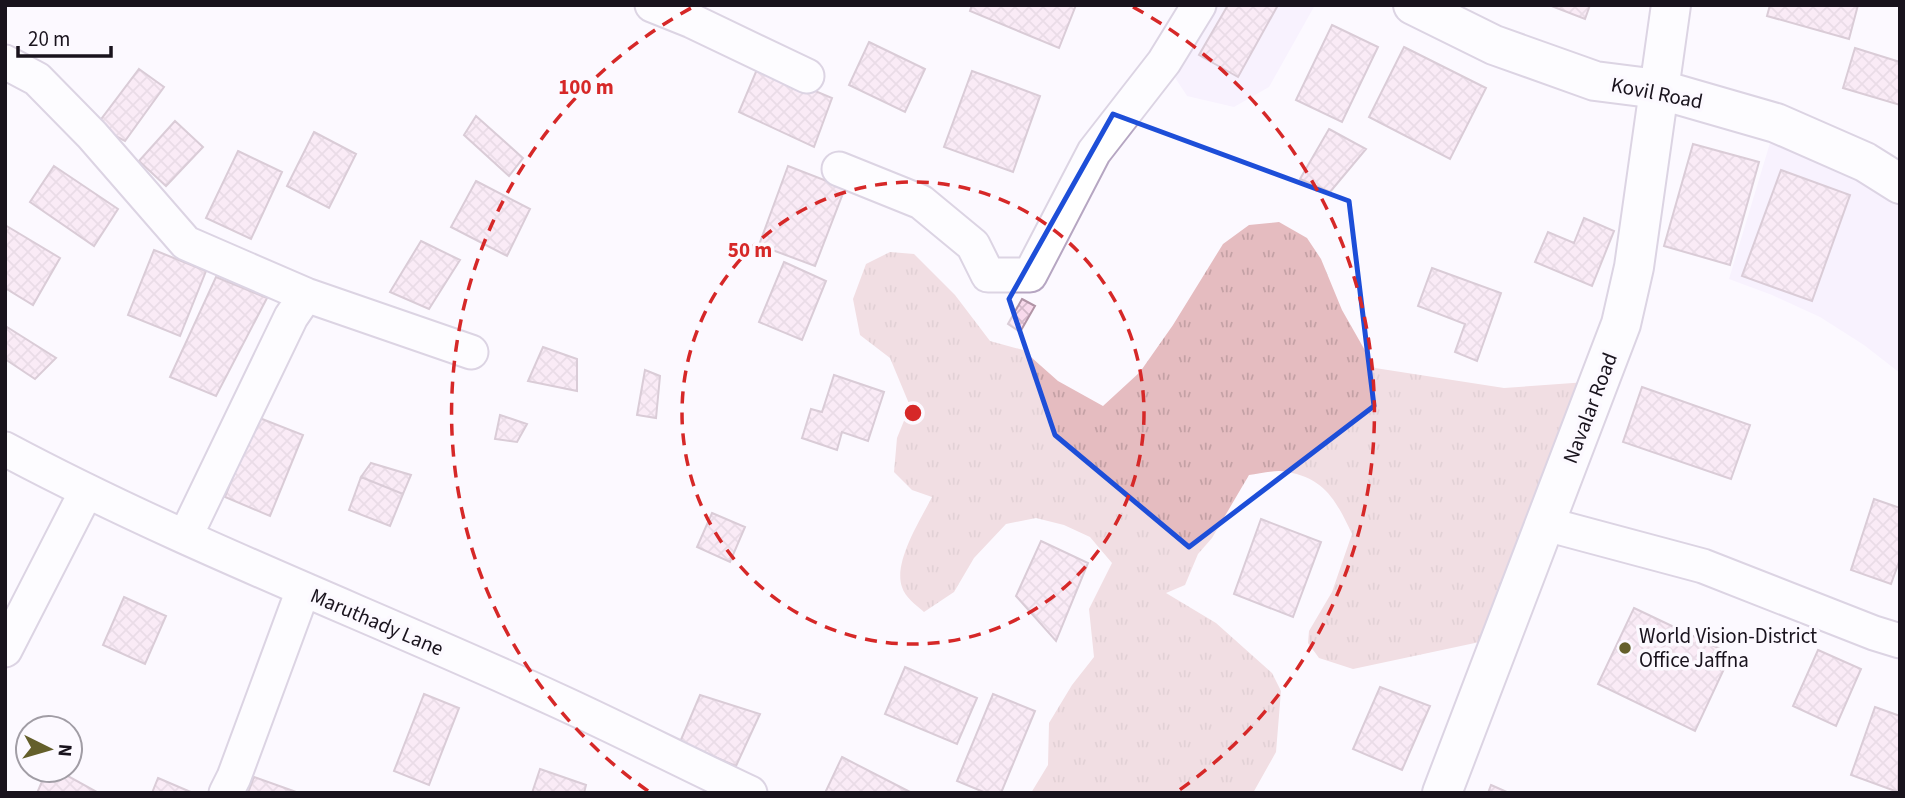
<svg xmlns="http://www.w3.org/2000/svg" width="1905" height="798" font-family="'Source Sans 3',sans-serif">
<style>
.built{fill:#f4e8fd}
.grass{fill:url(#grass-tufts)}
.building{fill:url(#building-cross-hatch);stroke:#b194a6;stroke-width:2}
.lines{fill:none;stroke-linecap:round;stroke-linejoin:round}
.minor-casing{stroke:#b6a6c2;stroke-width:37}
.tertiary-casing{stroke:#b6a6c2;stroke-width:42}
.minor{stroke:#fff;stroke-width:33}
.tertiary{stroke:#fff;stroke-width:38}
.marked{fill:none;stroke:#1d4ed8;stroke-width:5;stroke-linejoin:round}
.ring{fill:none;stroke:#d62828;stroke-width:3.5;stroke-dasharray:12 9}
.poi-dot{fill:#645f2b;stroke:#fcf9ff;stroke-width:2.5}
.labels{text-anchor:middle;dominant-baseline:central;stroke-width:7;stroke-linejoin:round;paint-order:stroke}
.street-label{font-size:21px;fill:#19131d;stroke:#fcf9ff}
.poi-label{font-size:21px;fill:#19131d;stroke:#fcf9ff;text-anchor:start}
.centre{fill:#d62828;stroke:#fcf9ff;stroke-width:3.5}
.ring-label{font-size:21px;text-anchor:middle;font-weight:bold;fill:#d62828;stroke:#fcf9ff;stroke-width:7;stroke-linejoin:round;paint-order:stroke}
</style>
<defs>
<pattern id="grass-tufts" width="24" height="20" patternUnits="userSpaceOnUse" patternTransform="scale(1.75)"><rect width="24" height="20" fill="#e5bcc0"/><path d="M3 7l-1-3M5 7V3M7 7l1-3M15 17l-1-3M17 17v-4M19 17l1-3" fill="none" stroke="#c4a1a5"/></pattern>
<pattern id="building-cross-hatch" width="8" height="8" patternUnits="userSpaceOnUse" patternTransform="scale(1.75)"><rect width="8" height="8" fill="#f8d9ec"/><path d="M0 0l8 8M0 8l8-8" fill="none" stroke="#d4b9ca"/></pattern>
</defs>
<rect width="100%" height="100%" fill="#fcf9ff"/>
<!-- built -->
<path class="built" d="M1199,5h116l-46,82 -35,20 -47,-11 -22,-34z
M1776,123l124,61v189l-36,-28 -44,-28 -48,-22 -43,-16z"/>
<!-- grass -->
<path class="grass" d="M1279,222l28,16 14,21 21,51 33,58 129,20 97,-7 -98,256 -150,32 -34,-11 -11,-15 1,-12 23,-39 20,-58c-15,-32 -27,-56 -65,-62 -11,-3 -27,2 -38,3l-37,63 -14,16 -13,31 -19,8 50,30 56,50 9,18 -5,61 -23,41h-222l17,-28 1,-42 23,-38 22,-28 -5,-48 23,-46 -22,-26 -26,-12 -28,-7 -30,6 -32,34 -20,34 -30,20c-8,-7 -19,-15 -22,-25 -9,-25 19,-68 30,-90l-20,-7 -18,-18 3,-34 13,-32 -20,-48 -30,-23 -7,-36 13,-35 24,-12 24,2 41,41 35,46 33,9 35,31 45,25 37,-34 33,-47 50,-81 26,-19z"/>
<!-- building -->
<path class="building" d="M972,5h104l-17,43 -89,-37z
M1228,5h50l-40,72 -39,-22z
M1549,5h41l-5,14z
M1770,5h88l-9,34 -82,-23z
M1332,25l46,22 -36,75 -46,-22z
M869,42l56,27 -20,43 -56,-27z
M1404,47l82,41 -36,71 -81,-42z
M1855,48l45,14v43l-57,-17z
M758,67l74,31 -18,49 -75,-35z
M139,69l25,18 -39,54 -29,-15z
M972,71l68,25 -27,76 -69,-25z
M476,116l47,42 -14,18 -45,-41z
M175,121l28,26 -37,39 -27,-25z
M1329,129l37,20 -36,43 -30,-13z
M314,132l42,22 -27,54 -42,-22z
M1693,144l66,18 -29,103 -66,-19z
M238,151l44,21 -31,67 -45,-21z
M54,166l64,43 -24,37 -64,-44z
M788,166l57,22 -30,78 -56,-21z
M1781,170l69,25 -38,106 -70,-25z
M476,181l54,28 -23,47 -56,-29z
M1584,218l30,13 -22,55 -57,-24 13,-30 26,11z
M5,225l55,33 -27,47 -28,-17z
M421,241l39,19 -31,49 -39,-17z
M154,250l52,21 -26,65 -52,-21z
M784,262l42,19 -24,59 -43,-18z
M1432,268l69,25 -24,68 -22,-9 10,-28 -47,-18z
M216,277l51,21 -51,98 -46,-19z
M1022,299l13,7 -15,26 -12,-8z
M7,327l49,31 -21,21 -30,-20v-30z
M543,347l34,12v32l-49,-10z
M645,370l15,6 -4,42 -19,-3z
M834,375l50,17 -16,49 -26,-9 -5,18 -35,-12 9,-29 11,3z
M1642,387l108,38 -19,54 -108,-37z
M500,415l27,9 -10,18 -22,-3z
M257,417l46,18 -33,81 -45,-19z
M371,463l40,12 -8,19 -42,-17z
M361,477l42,17 -13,32 -41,-16z
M1874,499l26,9v51l-9,25 -40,-14z
M712,513l33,14 -15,35 -33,-15z
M1261,519l60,23 -28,75 -59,-23z
M1041,541l47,22 -32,78 -40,-45z
M124,597l42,19 -21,48 -42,-19z
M1634,608l97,46 -36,77 -97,-47z
M1818,650l43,19 -25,57 -43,-20z
M905,667l72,31 -20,46 -72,-30z
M1380,687l50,19 -28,64 -49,-21z
M424,694l35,14 -30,77 -35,-14z
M993,694l42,17 -34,82h-15l-29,-12z
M700,695l60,19 -24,52 -56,-24z
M1875,707l25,9 -2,76 -47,-17z
M842,757l70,36h-87z
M540,769l46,16 -2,8h-52z
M47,770h10l40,22 -60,1z
M254,777l45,16h-51z
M158,778l35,15h-41z
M1491,785l18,8h-21z"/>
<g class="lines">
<defs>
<path id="minor" d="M652,5l40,16 115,55
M5,62l32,17 55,56 94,108 120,52 165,57
M839,169l82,33 52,43 15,30h42l64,-123 70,-90 35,-57
M5,449c178,95 367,166 549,250 66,30 130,63 196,94
M1546,524l157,42 171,67 26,8
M185,537l106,-220 15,-22
M5,650l81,-158
M226,793l8,-16 69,-187"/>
<path id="tertiary" d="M1413,5l81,40 101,36 63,8 118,34 89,39 35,22
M1442,793l179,-469 13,-57 37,-262"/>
</defs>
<!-- minor casing -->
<use href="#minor" class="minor-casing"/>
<!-- tertiary casing -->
<use href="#tertiary" class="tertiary-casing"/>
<!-- minor -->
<use href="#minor" class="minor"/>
<!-- tertiary -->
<use href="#tertiary" class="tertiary"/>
</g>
<!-- marked area -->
<path d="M0 0H1905V798H0ZM1113,114l236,87 25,205 -185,141 -134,-112 -46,-136z" fill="#fcf9ff" fill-opacity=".55" fill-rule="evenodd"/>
<path class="marked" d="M1113,114l236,87 25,205 -185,141 -134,-112 -46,-136z"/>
<!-- distance rings -->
<g class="ring">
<circle cx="913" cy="413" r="231"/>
<path d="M648 791A462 462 0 0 1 693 7M1133 7A462 462 0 0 1 1178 791"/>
</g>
<!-- markers -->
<circle class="poi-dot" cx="1625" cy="648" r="7"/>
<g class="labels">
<!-- street labels -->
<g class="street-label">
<text transform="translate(1657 93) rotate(11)">Kovil Road</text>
<text transform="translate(1590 408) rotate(-69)">Navalar Road</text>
<text transform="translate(377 622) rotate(23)">Maruthady Lane</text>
</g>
<!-- poi labels -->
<g class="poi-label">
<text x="1639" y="636">World Vision-District<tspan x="1639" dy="24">Office Jaffna</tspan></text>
</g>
</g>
<circle cx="913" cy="413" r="10" class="centre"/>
<g class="ring-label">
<text x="586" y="94">100 m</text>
<text x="750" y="257">50 m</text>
</g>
<!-- border -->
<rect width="1905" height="798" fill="none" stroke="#19131d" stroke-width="14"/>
<!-- north arrow -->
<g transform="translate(49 749) rotate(95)"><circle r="33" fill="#fcf9ff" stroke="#a19da5" stroke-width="2"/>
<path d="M0-5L12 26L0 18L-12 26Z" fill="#645f2b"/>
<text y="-10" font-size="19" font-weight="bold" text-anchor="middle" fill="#19131d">N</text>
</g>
<!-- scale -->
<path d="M18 46v10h93v-10" fill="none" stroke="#19131d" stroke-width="3.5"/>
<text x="28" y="46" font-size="21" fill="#19131d" stroke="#fcf9ff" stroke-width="5" paint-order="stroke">20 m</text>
</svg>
